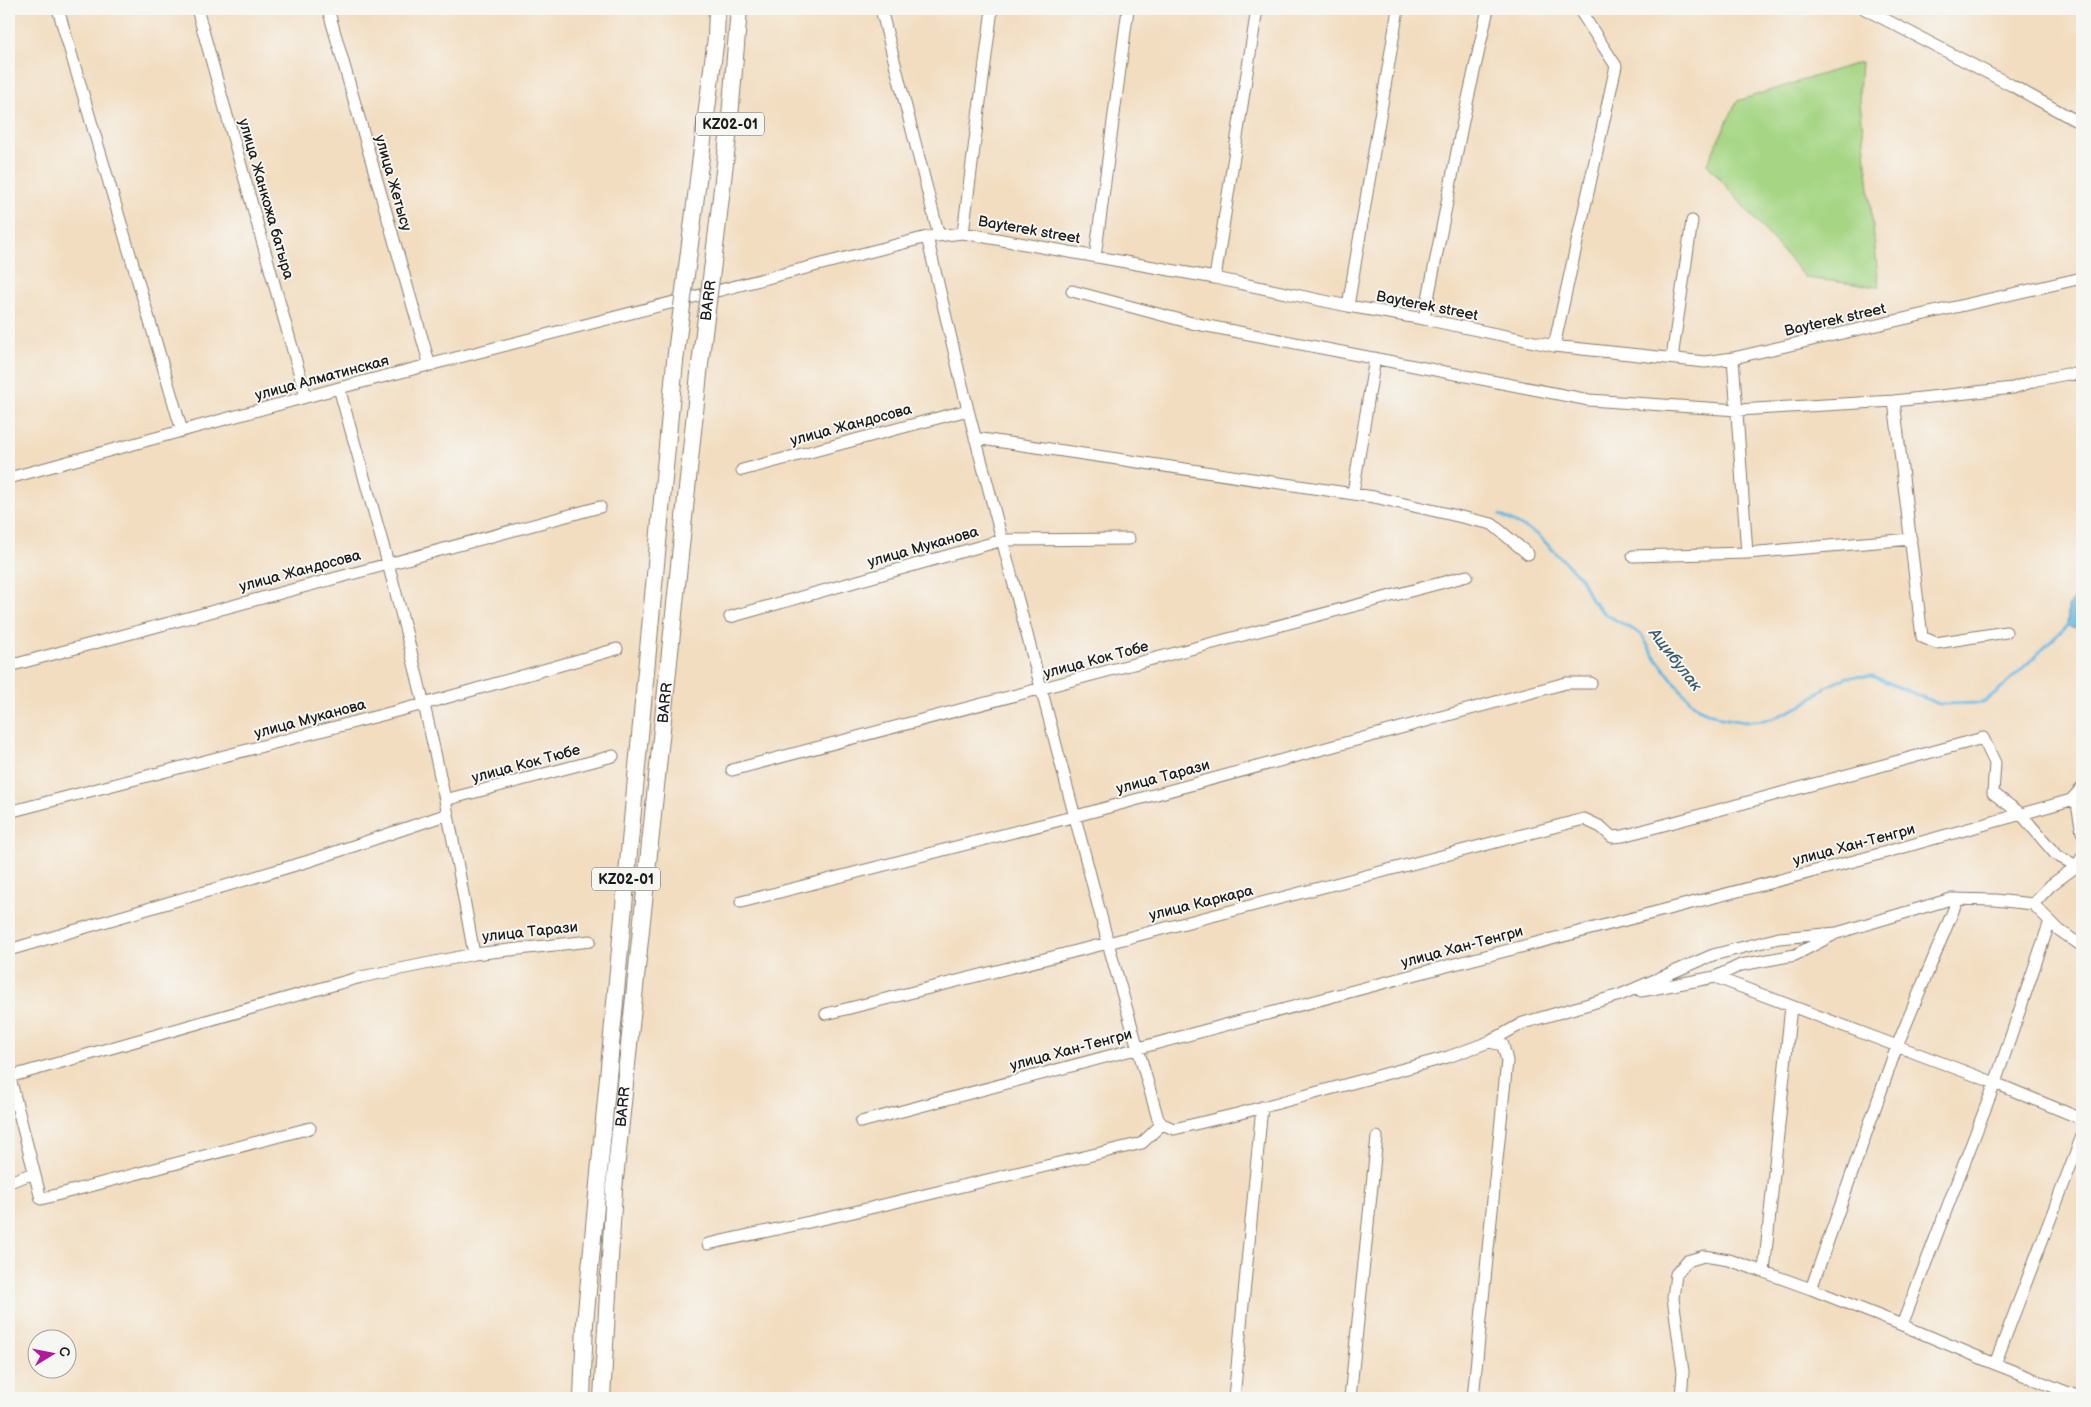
<svg xmlns="http://www.w3.org/2000/svg" width="2091" height="1407" font-family="'Balsamiq Sans',sans-serif">
<style>
.green{fill:#a6d684;stroke:#617950}
.water{fill:#69b9e3;stroke:#426a80}
.lines{fill:none;stroke-linecap:round;stroke-linejoin:round}
.stream{stroke:#69b9e3;stroke-width:3}
.minor-casing{stroke:#877c6e;stroke-width:13}
.highway-casing{stroke:#877c6e;stroke-width:18}
.minor{stroke:#fff;stroke-width:11}
.highway{stroke:#fff;stroke-width:16}
.highway-bridge-casing{stroke:#877c6e;stroke-width:18;stroke-linecap:butt}
.highway-bridge{stroke:#fff;stroke-width:16}
.labels{text-anchor:middle;dominant-baseline:central;stroke-width:4;stroke-linejoin:round;paint-order:stroke}
.shield{fill:#f6f6f2;stroke:#5d5d5c;stroke-width:1}
.shield-label{font-size:14px;font-weight:bold;fill:#1c1c1c}
.street-label{font-size:15px;fill:#1c1c1c;stroke:#f6f6f2}
.water-label{font-size:16px;font-style:italic;fill:#3b5b6c;stroke:#f6f6f2}
</style>
<rect width="100%" height="100%" fill="#f6f6f2"/>
<filter id="ink" filterUnits="userSpaceOnUse"><feTurbulence type="fractalNoise" baseFrequency=".02" numOctaves="2"/><feDisplacementMap in="SourceGraphic" scale="10" xChannelSelector="R" yChannelSelector="G"/><feConvolveMatrix kernelMatrix="1 2 1 2 8 2 1 2 1" color-interpolation-filters="sRGB"/></filter>
<filter id="wash" filterUnits="userSpaceOnUse"><feTurbulence type="fractalNoise" baseFrequency=".0096" numOctaves="4" result="noise"/><feDisplacementMap in="SourceGraphic" scale="20" xChannelSelector="R" yChannelSelector="G"/><feGaussianBlur stdDeviation="1.12" result="paint"/><feColorMatrix in="noise" values="0 0 0 0 0 0 0 0 0 0 0 0 0 0 0 0 0 1.4 0 .05"/><feComposite in="paint" operator="in"/></filter>
<g filter="url(#wash)">
<rect width="100%" height="100%" fill="#f2ddc0"/>
<!-- green -->
<path class="green" d="M1861,62l-2,30 20,195 -73,-9 -99,-114 30,-63z"/>
<!-- water -->
<path class="water" d="M2073,600h9v29l-15,-3 1,-19z"/>
<g class="lines">
<!-- stream -->
<path class="stream" d="M1500,515l37,19 44,44 10,22 14,14 36,20 11,19 31,40 15,15 23,10 24,4 27,-3 31,-14 23,-18 21,-10 25,-1 67,28 44,-1 23,-19 61,-58"/>
</g>
</g>
<g filter="url(#ink)">
<g class="lines">
<defs>
<path id="minor" d="M58,9l124,422
M197,9l109,388
M328,9l102,357
M881,9l58,227
M1865,9l146,76 71,39
M963,233l29,-224
M927,237l41,173 140,533 50,176 4,5 12,5 63,-15 211,-57 41,-15 14,3 4,16 -34,337
M1095,257l33,-248
M1215,278l42,-269
M1072,291l120,32 397,77 148,10 157,-9 119,-13 24,-8 30,-6 15,1
M1348,306l50,-297
M1424,319l39,-198 25,-112
M1554,346l62,-280 -37,-57
M1672,358l20,-137
M1733,358l14,195
M339,388c30,106 60,211 85,317 20,83 35,166 50,249
M1894,401l28,236 14,6 70,-11
M975,438l399,59 118,27 36,30
M742,470l226,-60
M9,478l330,-90 588,-151 36,-4 252,45 133,28 76,13 130,27 151,16 28,-4 349,-80
M1353,493l22,-135
M1633,556l114,-3 164,-14
M730,617l273,-77 126,-1
M9,666l591,-159
M732,770l735,-194
M445,800l168,-44
M2071,800l6,4 5,28
M2071,800l11,-12
M9,812l415,-108 193,-55
M741,902l335,-86 490,-133h25
M2033,904l18,-19 26,-19 5,-9
M2050,921l-55,162 87,36
M9,950l300,-89 139,-47
M1715,977l182,69 -86,243 -47,-17 27,-266
M1641,991l74,-14 26,-12 54,-10 38,-20
M826,1014l282,-71 476,-124 17,8 11,10 11,-1 360,-98 12,25 -2,30 28,21 35,41 21,11
M1489,1042l34,-19 97,-28 93,-40 66,-17 58,-5 114,-34 44,1 38,4 26,26 23,16
M9,1074l32,125 269,-71
M9,1077l352,-100 113,-23 116,-13
M861,1122l582,-155 415,-107 213,-60
M9,1182l25,-9
M708,1244l133,-29 301,-72 20,-19
M1811,1289l91,36 93,-242 -98,-37 61,-147
M1902,1325l93,39 87,-228
M1995,1364l87,34
M1234,1398l28,-291
M1350,1398l27,-261
M1681,1398l2,-26 -10,-74 3,-24 11,-13 17,-5 25,4 35,12"/>
<g id="highway">
<path d="M691,236l25,-199 1,-28"/>
<path d="M716,239l13,-110 10,-120"/>
<path d="M582,1398l3,-75 90,-962"/>
<path id="s1" d="M602,1398l12,-209 86,-825"/>
</g>
</defs>
<!-- minor casing -->
<use href="#minor" class="minor-casing"/>
<!-- highway casing -->
<use href="#highway" class="highway-casing"/>
<!-- minor -->
<use href="#minor" class="minor"/>
<!-- highway -->
<use href="#highway" class="highway"/>
<defs>
<g id="highway-bridge">
<path d="M675,361l16,-125"/>
<path id="s2" d="M700,364l16,-125"/>
</g>
</defs>
<!-- highway-bridge casing -->
<use href="#highway-bridge" class="highway-bridge-casing"/>
<!-- highway-bridge -->
<use href="#highway-bridge" class="highway-bridge"/>
</g>
</g>
<g class="labels">
<!-- shield labels -->
<g class="shield">
<rect x="696" y="112.5" width="68" height="23" rx="4"/>
<rect x="592" y="867.5" width="68" height="23" rx="4"/>
</g>
<g class="shield-label">
<text x="730" y="124">KZ02-01</text>
<text x="626" y="879">KZ02-01</text>
</g>
<!-- street labels -->
<g class="street-label">
<text transform="translate(393 183) rotate(74)">улица Жетысу</text>
<text transform="translate(266 199) rotate(74)">улица Жанкожа батыра</text>
<text transform="translate(1029 230) rotate(10)">Bayterek street</text>
<text stroke="none"><textPath href="#s2" startOffset="64">BARR</textPath></text>
<text transform="translate(1427 306) rotate(11)">Bayterek street</text>
<text transform="translate(1835 320) rotate(-13)">Bayterek street</text>
<text transform="translate(322 378) rotate(-15)">улица Алматинская</text>
<text transform="translate(851 425) rotate(-15)">улица Жандосова</text>
<text transform="translate(923 547) rotate(-16)">улица Муканова</text>
<text transform="translate(300 571) rotate(-15)">улица Жандосова</text>
<text transform="translate(1096 660) rotate(-15)">улица Кок Тобе</text>
<text stroke="none"><textPath href="#s1" startOffset="698">BARR</textPath></text>
<text transform="translate(310 719) rotate(-15)">улица Муканова</text>
<text transform="translate(526 764) rotate(-15)">улица Кок Тюбе</text>
<text transform="translate(1163 777) rotate(-15)">улица Тарази</text>
<text transform="translate(1854 845) rotate(-15)">улица Хан-Тенгри</text>
<text transform="translate(1201 903) rotate(-14)">улица Каркара</text>
<text transform="translate(530 932) rotate(-6)">улица Тарази</text>
<text transform="translate(1462 947) rotate(-15)">улица Хан-Тенгри</text>
<text transform="translate(1071 1050) rotate(-15)">улица Хан-Тенгри</text>
<text stroke="none"><textPath href="#s1" startOffset="292">BARR</textPath></text>
</g>
<!-- water labels -->
<g class="water-label">
<text transform="translate(1675 660) rotate(52)">Ащибулак</text>
</g>
</g>
<!-- margin -->
<rect width="2091" height="1407" fill="none" stroke="#f6f6f2" stroke-width="30"/>
<!-- north arrow -->
<g transform="translate(52 1354) rotate(80)"><circle r="24" fill="#f6f6f2" stroke="#9f9f9c"/>
<path d="M0-4L9 19L0 12L-9 19Z" fill="#b5179e"/>
<text y="-8" font-size="14" font-weight="bold" text-anchor="middle" fill="#1c1c1c">С</text>
</g>
</svg>
